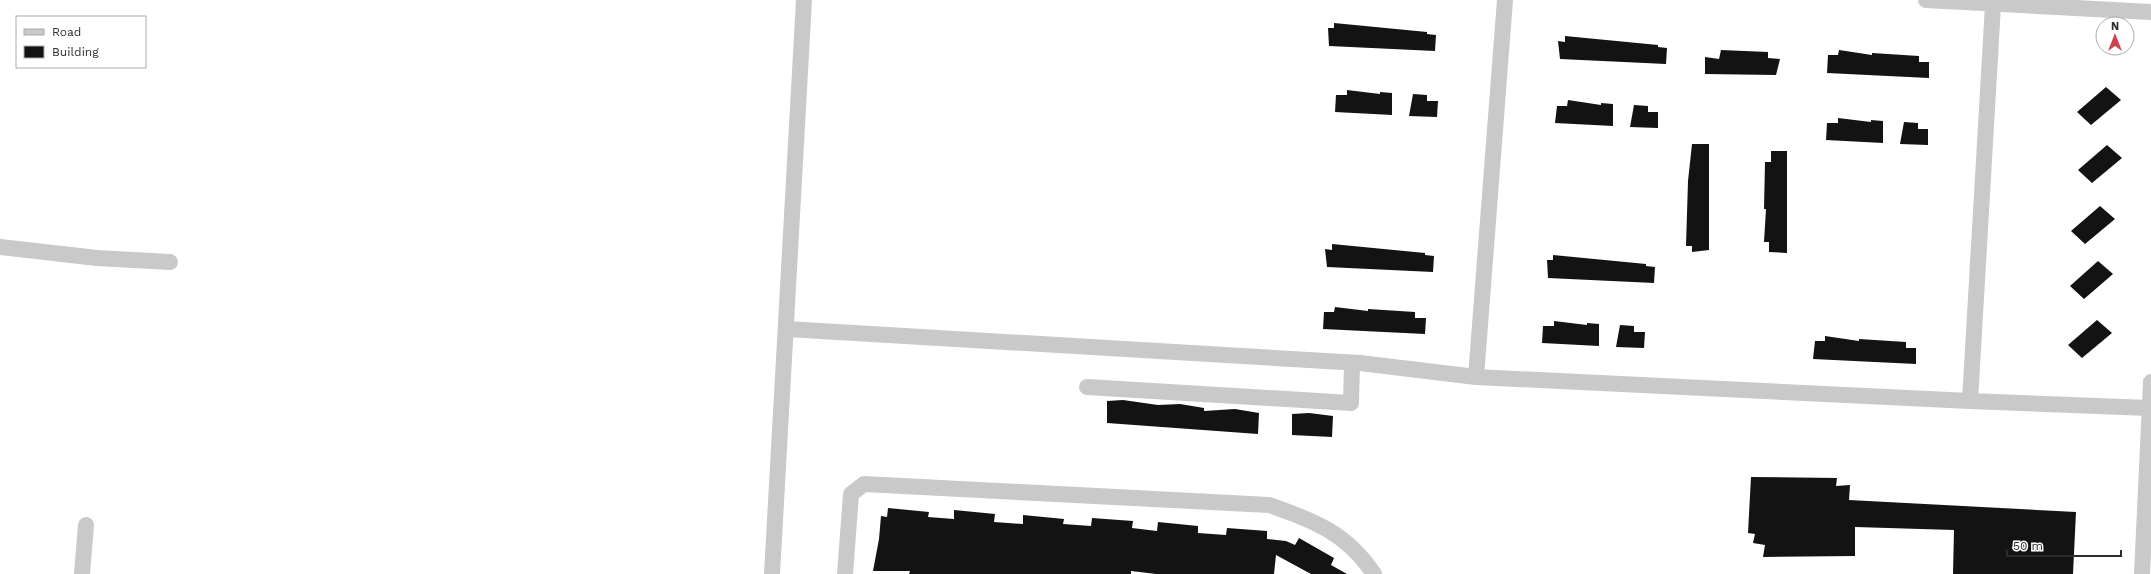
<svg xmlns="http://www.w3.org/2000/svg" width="2151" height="574" font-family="'Work Sans',sans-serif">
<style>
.building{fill:#131313}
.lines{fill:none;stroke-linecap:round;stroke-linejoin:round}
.minor{stroke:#c9c9c9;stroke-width:16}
</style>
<rect width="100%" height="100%" fill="#fff"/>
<!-- building -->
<path class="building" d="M1334,23l93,9v2l9,1 -1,16 -106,-5 -1,-18h6z
M1565,36l93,9v2l9,1 -1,16 -106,-5 -2,-18 7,1z
M1721,50l47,2v6l12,1 -4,16 -71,-1v-17l14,2z
M1839,50l33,5v-2l47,3v6h10v16l-102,-5 1,-18h10z
M2106,87l15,13 -30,25 -14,-13z
M1347,90l33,4v-2l12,1v22l-57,-3 1,-17h11z
M1413,94l14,1v6h11l-1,16 -28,-1z
M1568,100l33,5v-2l12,1v22l-58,-3 2,-17h10z
M1634,105l14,1v6h10v16l-28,-1z
M1838,118l33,4v-2l12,1v22l-57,-3 1,-17h11z
M1904,122l14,1v6h10v16l-28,-1z
M1692,144h17v106l-17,2v-6h-6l2,-65z
M2107,145l15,13 -30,25 -14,-13z
M1771,151h16v102l-18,-1v-10h-5l2,-33h-2l1,-47h6z
M2100,206l15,13 -30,25 -14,-13z
M1332,244l93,9v2l9,1 -1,16 -106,-5 -2,-18 7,1z
M1553,255l93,9v2l9,1 -1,16 -106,-5 -1,-18h6z
M2098,261l15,13 -29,25 -14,-13z
M1335,307l33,4v-2l47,3v6h11l-1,16 -102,-5 1,-17h10z
M2097,320l15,13 -30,25 -14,-13z
M1554,321l33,4v-2l12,1v22l-57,-3 1,-17h11z
M1620,325l14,1v6h11l-1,16 -28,-1z
M1825,336l34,5v-2l47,3v6h10v16l-103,-5 2,-18h10z
M1123,400l35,5 22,-1 24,4v3l31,-2 24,4 -1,21 -151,-11v-22z
M1309,413l24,3 -1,21 -40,-2v-21z
M1751,477l86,1 -1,8 14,-1 -1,15 227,12 -3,62h-120l1,-44 -99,-3v29l-92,1 2,-12 -12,-2 2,-9 -7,-1z
M888,508l41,4 -1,5 26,2v-9l41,4 -1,8 14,1 15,1v-9l41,4 -1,5 28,2 1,-8 41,3 -1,7 25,3 1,-9 40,4v7l28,2 1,-7 40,3v8l19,2 9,4 4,-7 35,20 -3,7 16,9h-36l-35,-19 -2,19h-118l-25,-3v3h-222l1,-3h-37l6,-32 2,-23 6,1z"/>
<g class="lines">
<!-- minor -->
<path class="minor" d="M1926,0l225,12
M0,247l97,11 73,4
M787,329l573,34 116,14 494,24 179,7
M1476,377l29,-377
M1087,387l264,16 1,-40
M1970,401l23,-396
M82,574l4,-49
M772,574l32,-574
M845,574l6,-80 13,-10 405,21c45,16 77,27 105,69
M2142,574l9,-192"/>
</g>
<!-- legend -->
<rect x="16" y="16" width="130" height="52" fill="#ffffff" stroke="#ababab"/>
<rect x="24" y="29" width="20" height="6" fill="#c9c9c9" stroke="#ababab"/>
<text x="52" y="36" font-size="12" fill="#2c2c2c">Road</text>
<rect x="24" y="46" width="20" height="12" fill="#131313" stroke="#ababab"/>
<text x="52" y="56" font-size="12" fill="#2c2c2c">Building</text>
<!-- north arrow -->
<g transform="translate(2115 36)"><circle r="19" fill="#ffffff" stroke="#ababab"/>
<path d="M0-3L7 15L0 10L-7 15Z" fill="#ce434d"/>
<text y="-6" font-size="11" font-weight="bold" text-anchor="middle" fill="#2c2c2c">N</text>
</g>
<!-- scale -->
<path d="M2007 550v6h114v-6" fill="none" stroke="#2c2c2c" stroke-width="2"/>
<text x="2013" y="550" font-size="12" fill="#2c2c2c" stroke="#ffffff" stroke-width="3" paint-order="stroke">50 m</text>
</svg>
